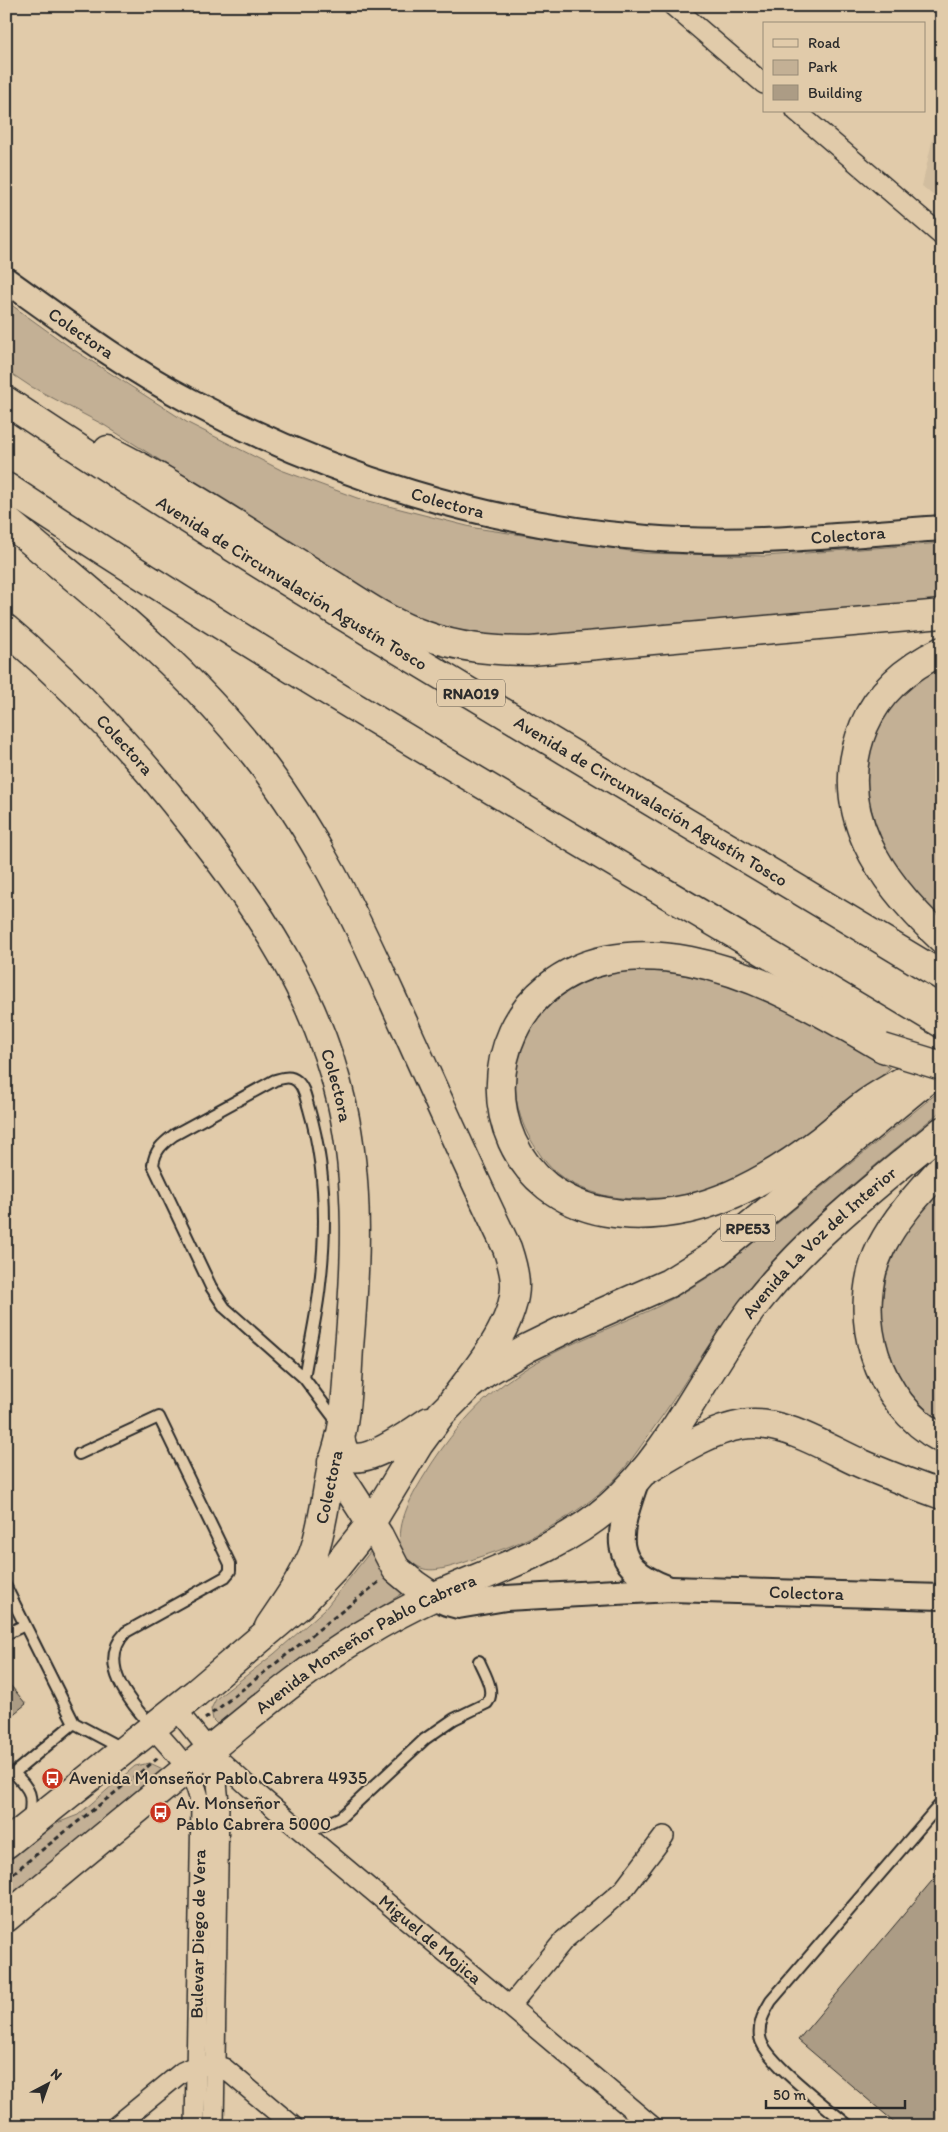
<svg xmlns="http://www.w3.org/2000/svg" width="948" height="2132" font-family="Itim,sans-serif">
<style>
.built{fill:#d1bd9f}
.green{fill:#c3b095;stroke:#776e60}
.building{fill:#ac9c85;stroke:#2b2b2b}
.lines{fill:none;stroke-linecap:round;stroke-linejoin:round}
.service-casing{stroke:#2b2b2b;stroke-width:14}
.minor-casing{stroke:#2b2b2b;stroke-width:22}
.tertiary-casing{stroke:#2b2b2b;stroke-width:28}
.secondary-casing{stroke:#2b2b2b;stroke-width:31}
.primary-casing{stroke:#2b2b2b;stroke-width:31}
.motorway-casing{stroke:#2b2b2b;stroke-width:31}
.path{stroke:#2b2b2b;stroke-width:3;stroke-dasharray:5 4;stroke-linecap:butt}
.service{stroke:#e1cbaa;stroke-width:10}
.minor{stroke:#e1cbaa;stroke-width:19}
.tertiary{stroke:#e1cbaa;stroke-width:24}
.secondary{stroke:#e1cbaa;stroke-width:28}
.primary{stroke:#e1cbaa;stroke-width:28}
.motorway{stroke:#e1cbaa;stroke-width:28}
.motorway-bridge-casing{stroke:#2b2b2b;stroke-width:31;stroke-linecap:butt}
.motorway-bridge{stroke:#e1cbaa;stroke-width:28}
.labels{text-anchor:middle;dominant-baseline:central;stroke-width:4;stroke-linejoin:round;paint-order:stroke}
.shield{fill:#e1cbaa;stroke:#625b51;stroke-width:1}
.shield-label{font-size:16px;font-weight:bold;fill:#2b2b2b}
.street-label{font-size:18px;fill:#2b2b2b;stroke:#e1cbaa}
.poi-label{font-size:18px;fill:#2b2b2b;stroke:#e1cbaa;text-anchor:start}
</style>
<rect width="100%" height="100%" fill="#e1cbaa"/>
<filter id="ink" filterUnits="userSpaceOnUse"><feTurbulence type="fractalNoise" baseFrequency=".02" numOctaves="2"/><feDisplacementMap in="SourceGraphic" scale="10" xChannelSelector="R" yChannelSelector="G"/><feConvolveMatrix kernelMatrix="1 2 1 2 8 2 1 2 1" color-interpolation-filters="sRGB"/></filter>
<g filter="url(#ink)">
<!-- built -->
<path class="built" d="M942,97v106l-20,-17z"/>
<!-- green -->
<path class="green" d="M6,301l65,47 117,75 93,47 76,28 118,30 168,25 122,3 177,-13v62l-407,37 -62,-7 -35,-9 -36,-13 -298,-188 -74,-39 -24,-16z
M942,666v255c-16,-17 -32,-33 -44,-52 -50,-80 -42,-155 44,-203z
M659,971c48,7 96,20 139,42 31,17 61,37 92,55 -53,49 -133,110 -204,128 -10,3 -23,2 -34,2 -33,3 -65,-3 -93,-23 -12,-9 -21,-23 -28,-35 -36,-62 -7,-133 58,-159 6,-2 14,-7 21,-8 15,-3 33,-1 49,-2z
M942,1089v21c-61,51 -124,100 -177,159 -45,51 -75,110 -115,164 -11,16 -23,34 -37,48 -36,35 -86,62 -134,76 -13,5 -41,16 -55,12 -8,-2 -16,-10 -22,-15 -7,-27 7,-54 22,-78 21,-35 48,-68 82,-94 46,-34 102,-52 153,-76 21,-11 42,-24 62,-37z
M942,1189v232c-60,-38 -75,-114 -44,-175 10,-22 28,-40 44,-57z
M374,1547l32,44 -85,54 -104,79 -4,-4 -2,-11 5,-10 58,-45 51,-45z
M150,1763l15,7 -159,131v-38l46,-38 26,-10 57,-49z"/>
<!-- building -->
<path class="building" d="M6,1680l20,24 -20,16z
M942,1869v257h-43l-101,-86z"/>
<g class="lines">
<defs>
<path id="service" d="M304,1378l-79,-70 -14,-21 -58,-122c2,-15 9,-21 21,-30l101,-55c8,-2 15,-5 22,1 8,7 9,19 12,28 16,55 18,117 11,175 -3,31 -11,63 -16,94l34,45
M79,1454l80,-37 71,147v7l-5,6 -99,55c-30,31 4,70 26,95
M6,1587l68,136 -60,50c17,18 19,21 15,46
M6,1634l19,-9
M74,1723l47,25
M304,1834l37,-17 84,-78 29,-20 33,-16c9,-12 -3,-30 -8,-42
M849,2126c-19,-17 -86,-66 -89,-89 -2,-14 4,-24 11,-36l171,-199"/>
<g id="minor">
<path d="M673,6l91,78"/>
<path d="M796,111l146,125"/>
<path id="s1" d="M176,1709l33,41 39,36 404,340"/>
<path d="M152,1727c24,28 42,42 49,79l-6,320"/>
<path d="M209,1750l7,24 3,28 -5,324"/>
<path d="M510,2006l54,-66 60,-51 40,-53"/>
<path d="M116,2126l66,-54 13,-6 19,-1 10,3 69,58"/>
</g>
<g id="tertiary">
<path id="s2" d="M6,280c59,42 119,87 184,121 141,75 297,124 457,137 98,8 197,-3 295,-10"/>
<path d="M637,1479c-17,50 -33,86 30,109"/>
<path id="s3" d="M433,1597l14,6 11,3 48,-8 165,-9 271,8"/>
</g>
<g id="secondary">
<path id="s4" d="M6,629c68,58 129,122 184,193 68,85 128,175 152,282 18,81 14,162 7,244 -2,29 -2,61 -9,90 -3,13 -8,25 -10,38 -5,26 -8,54 -17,78 -11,26 -28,49 -44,73"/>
</g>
<g id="primary">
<path d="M340,1438c2,7 3,16 12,19 19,5 61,-25 77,-36"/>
<path d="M332,1462l12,20 35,54 17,33 18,15 19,13"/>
<path d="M6,1844l190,-151 104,-88 36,-38 35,-44 48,-79 22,-30 28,-28 16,-13 42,-25 49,-24 93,-41 45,-28 228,-188"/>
<path id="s5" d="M6,1918c67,-56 134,-111 202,-167 49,-40 99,-83 154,-116 23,-14 47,-27 71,-38 60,-27 127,-47 177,-91 62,-54 93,-132 141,-196 53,-69 124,-124 191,-179"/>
</g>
<g id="motorway">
<path id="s6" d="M6,401c305,203 623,385 936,575"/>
<path d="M108,450c75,38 145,86 217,130 31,19 63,43 99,55 35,13 70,16 107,16l411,-37"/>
<path d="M6,487c305,202 623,382 936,571"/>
<path d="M6,520c86,73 180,146 249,235 60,76 99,159 139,247 37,82 74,165 113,246 4,12 8,25 8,37 0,41 -40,86 -63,117"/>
<path d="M942,651c-34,16 -63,40 -78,75 -35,85 18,157 78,213"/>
<path d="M883,1048c-61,-36 -123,-73 -193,-87 -251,-49 -253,302 -2,248 49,-11 94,-39 133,-69 15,-12 29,-25 44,-36 24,-17 52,-30 77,-45"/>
<path d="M942,1168c-22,24 -46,49 -61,79 -32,66 -5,157 61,192"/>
<path d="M643,1472c31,-17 63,-41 99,-47 39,-7 84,23 118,38 27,12 54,22 82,32"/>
</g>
</defs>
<!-- service casing -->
<use href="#service" class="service-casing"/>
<!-- minor casing -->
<use href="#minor" class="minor-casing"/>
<!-- tertiary casing -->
<use href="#tertiary" class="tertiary-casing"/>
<!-- secondary casing -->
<use href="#secondary" class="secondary-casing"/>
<!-- primary casing -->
<use href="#primary" class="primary-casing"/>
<!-- motorway casing -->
<use href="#motorway" class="motorway-casing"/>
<!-- path -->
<path class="path" d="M205,1719l174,-137
M6,1879c50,-41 102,-80 152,-121"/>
<!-- service -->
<use href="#service" class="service"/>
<!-- minor -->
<use href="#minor" class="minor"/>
<!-- tertiary -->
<use href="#tertiary" class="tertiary"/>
<!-- secondary -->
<use href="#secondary" class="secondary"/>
<!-- primary -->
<use href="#primary" class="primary"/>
<!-- motorway -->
<use href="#motorway" class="motorway"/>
<defs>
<path id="motorway-bridge" d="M883,1048l59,18"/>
</defs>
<!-- motorway-bridge casing -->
<use href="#motorway-bridge" class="motorway-bridge-casing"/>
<!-- motorway-bridge -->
<use href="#motorway-bridge" class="motorway-bridge"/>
</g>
</g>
<!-- icons -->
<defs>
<symbol id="bus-disc" viewBox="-11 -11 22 22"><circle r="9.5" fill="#c8321e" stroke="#e1cbaa"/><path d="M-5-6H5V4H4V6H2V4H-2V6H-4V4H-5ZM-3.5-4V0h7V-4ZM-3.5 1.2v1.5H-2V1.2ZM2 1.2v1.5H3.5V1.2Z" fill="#fff"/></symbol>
</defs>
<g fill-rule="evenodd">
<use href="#bus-disc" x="40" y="1766" width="25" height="25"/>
<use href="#bus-disc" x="148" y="1800" width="25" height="25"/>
</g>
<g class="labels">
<!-- shield labels -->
<g class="shield">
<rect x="437" y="679.5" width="68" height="27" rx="4"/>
<rect x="720.5" y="1214.5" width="55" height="27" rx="4"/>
</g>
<g class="shield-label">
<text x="471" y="693">RNA019</text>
<text x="748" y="1228">RPE53</text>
</g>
<!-- street labels -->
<g class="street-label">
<text stroke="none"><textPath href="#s2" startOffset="92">Colectora</textPath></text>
<text stroke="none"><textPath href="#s2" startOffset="498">Colectora</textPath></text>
<text stroke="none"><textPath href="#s2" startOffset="902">Colectora</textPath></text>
<text stroke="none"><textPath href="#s6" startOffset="339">Avenida de Circunvalación Agustín Tosco</textPath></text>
<text stroke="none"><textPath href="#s4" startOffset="166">Colectora</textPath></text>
<text stroke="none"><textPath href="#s6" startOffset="759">Avenida de Circunvalación Agustín Tosco</textPath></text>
<text stroke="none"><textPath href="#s4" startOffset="571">Colectora</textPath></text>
<text stroke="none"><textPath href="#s5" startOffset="1074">Avenida La Voz del Interior</textPath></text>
<text transform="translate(329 1487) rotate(-78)">Colectora</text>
<text stroke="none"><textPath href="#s3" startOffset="376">Colectora</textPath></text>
<text stroke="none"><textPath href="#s5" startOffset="454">Avenida Monseñor Pablo Cabrera</textPath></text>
<text transform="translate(198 1934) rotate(-89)">Bulevar Diego de Vera</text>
<text stroke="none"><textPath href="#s1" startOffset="344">Miguel de Mojica</textPath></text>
</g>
<!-- poi labels -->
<g class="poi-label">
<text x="69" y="1778">Avenida Monseñor Pablo Cabrera 4935</text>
<text x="176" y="1803">Av. Monseñor<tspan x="176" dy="21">Pablo Cabrera 5000</tspan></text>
</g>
</g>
<!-- margin -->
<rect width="948" height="2132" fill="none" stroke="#e1cbaa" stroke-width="25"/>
<rect x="12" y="12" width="923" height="2107" fill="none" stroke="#2b2b2b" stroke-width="2" filter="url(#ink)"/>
<!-- legend -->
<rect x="763" y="22" width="162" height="90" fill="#e1cbaa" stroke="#988b77"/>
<rect x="773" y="39" width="25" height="8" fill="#e1cbaa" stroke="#988b77"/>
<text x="808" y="48" font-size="15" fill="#2b2b2b">Road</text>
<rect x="773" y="60" width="25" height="15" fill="#c3b095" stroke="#988b77"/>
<text x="808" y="72" font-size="15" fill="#2b2b2b">Park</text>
<rect x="773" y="85" width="25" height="15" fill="#ac9c85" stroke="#988b77"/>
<text x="808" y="98" font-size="15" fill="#2b2b2b">Building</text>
<!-- north arrow -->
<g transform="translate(48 2084) rotate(41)" stroke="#e1cbaa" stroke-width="4" paint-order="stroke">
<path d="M0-4L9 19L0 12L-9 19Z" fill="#2b2b2b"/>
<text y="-8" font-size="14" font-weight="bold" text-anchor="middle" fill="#2b2b2b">N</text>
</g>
<!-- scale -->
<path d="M766 2100v8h139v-8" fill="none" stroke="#2b2b2b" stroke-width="2.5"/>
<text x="773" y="2100" font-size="15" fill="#2b2b2b" stroke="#e1cbaa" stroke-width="4" paint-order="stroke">50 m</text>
</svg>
